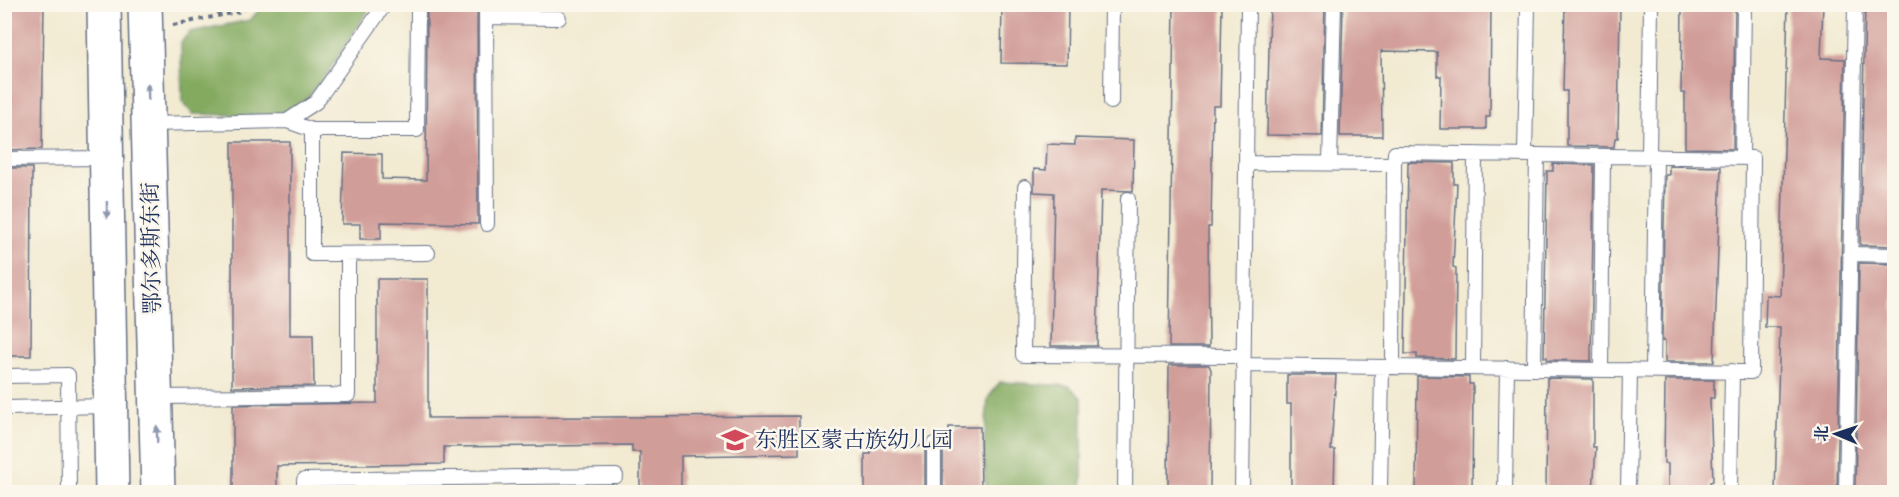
<svg xmlns="http://www.w3.org/2000/svg" width="1899" height="497" font-family="'IM FELL DW Pica','Noto Serif SC',serif">
<style>
.forest{fill:#84aa60;stroke:#506c5f;stroke-width:1.5}
.building{fill:#d19d99}
.lines{fill:none;stroke-linecap:round;stroke-linejoin:round}
.service-casing{stroke:#667086;stroke-width:16}
.primary-casing{stroke:#667086;stroke-width:36}
.path{stroke:#667086;stroke-width:4;stroke-dasharray:4.5 4.5;stroke-linecap:butt}
.service{stroke:#fff;stroke-width:14}
.primary{stroke:#fff;stroke-width:33}
.oneway{fill:#8d97ae}
.labels{text-anchor:middle;dominant-baseline:central;stroke-width:5;stroke-linejoin:round;paint-order:stroke}
.street-label{font-size:22px;fill:#1b2f5e;stroke:#fbf7ec}
.poi-label{font-size:22px;fill:#1b2f5e;stroke:#fbf7ec;text-anchor:start}
</style>
<rect width="100%" height="100%" fill="#fbf7ec"/>
<filter id="ink" filterUnits="userSpaceOnUse"><feTurbulence type="fractalNoise" baseFrequency=".0167" numOctaves="2"/><feDisplacementMap in="SourceGraphic" scale="12" xChannelSelector="R" yChannelSelector="G"/><feConvolveMatrix kernelMatrix="1 2 1 2 8 2 1 2 1" color-interpolation-filters="sRGB"/></filter>
<filter id="wash" filterUnits="userSpaceOnUse"><feTurbulence type="fractalNoise" baseFrequency=".008" numOctaves="4" result="noise"/><feDisplacementMap in="SourceGraphic" scale="24" xChannelSelector="R" yChannelSelector="G"/><feGaussianBlur stdDeviation="1.35" result="paint"/><feColorMatrix in="noise" values="0 0 0 0 0 0 0 0 0 0 0 0 0 0 0 0 0 1.4 0 .05"/><feComposite in="paint" operator="in"/></filter>
<g filter="url(#wash)">
<rect width="100%" height="100%" fill="#f2ead1"/>
<!-- forest -->
<path class="forest" d="M264,5h108c-16,22 -56,94 -78,103 -25,11 -73,6 -101,6l-11,-12 -1,-60 9,-10 60,-12z
M1000,382l69,4 13,12v94h-96l-2,-45 4,-49z"/>
<g id="blocks">
<!-- building -->
<path class="building" d="M4,4h40l-2,145 -38,1z
M427,4h50l1,220 -97,-2v17h-21v-15h-18l2,-71 38,1v25l44,1z
M1002,4h66l-1,60 -66,-1z
M1174,4h48l-2,102h-7l-2,121h-3l1,120h-40z
M1270,4h55l-3,132 -55,-1z
M1343,4h148l-1,113h-4v12h-46l1,-53h-4v-24l-56,-1 1,85h-42z
M1565,4h55l-2,134h-3l-1,9 -47,-1v-55h-4z
M1682,4h53l-2,145 -48,-1v-55h-4z
M1788,4h35l-2,54 24,1 -8,433h-62l5,-165h-15l1,-32 14,1z
M1865,4h29v242l-34,-1z
M1075,138l59,2 -1,51 -32,-1 -4,156h-46l3,-153 -20,-1v-23l12,1 1,-26 28,1z
M232,142h58v193h23l1,51 -82,1z
M1408,162l46,1v21h3l-4,83 3,1 -1,91 -38,-1v-4h-12z
M1553,164l41,1 -3,196 -44,-1v-3h-3l3,-186h6z
M1669,166l52,1 -7,195h-49v-21h-3l3,-166h4z
M4,168h28l-1,188h-27z
M1859,263l35,1v228h-39z
M377,279h51v139l371,-2v38l-118,2v36h-41v-40h-8v-7l-188,2v17l-167,2v26h-44v-87l144,-2z
M1169,365h40l2,5 -1,122 -42,-2z
M1287,375h49l-5,75h4l-1,41 -3,1h-40v-88h-4z
M1417,376l52,1v7h4l-1,108h-56z
M1547,378l46,1v68h3l-3,45h-47z
M1665,380h49v18h-4l3,83 -3,1v10h-42v-28l-4,-1z
M949,427h31l1,63h-38v-44h6z
M871,446h54v44h-5v2h-55v-38h6z"/>
</g>
</g>
<g filter="url(#ink)">
<use href="#blocks" fill-opacity="0" stroke="#667086" stroke-width="1.5"/>
<g class="lines">
<defs>
<path id="service" d="M486,4l1,220
M486,17l73,1
M1111,102l1,-98
M287,121l25,9h105l1,-126
M149,124l138,-3 29,-19 69,-98
M312,130v124l116,-1
M1525,155l3,-151
M1649,157l2,-152
M1742,157l2,-153
M4,159l102,-1
M1330,163l4,-159
M1025,187l-2,168 220,1
M1850,254l44,1
M1243,365l508,7 2,-214 -358,-5 -1,11 -148,-1
M1393,367l1,-203
M1473,368l2,-214
M1534,369l3,-214
M1601,369l2,-213
M1653,370l3,-214
M4,376l64,-1 1,117
M156,397l192,-2v-141
M4,408l106,-2
M304,492v-12l58,-1
M362,492v-13l254,-3
M934,492v-48
M1125,492l3,-293
M1242,492l6,-488
M1380,492l2,-125
M1505,492l2,-124
M1628,492l2,-122
M1730,492l2,-121
M1846,492l9,-488"/>
<path id="primary" d="M104,4l8,488
M145,4l13,488"/>
</defs>
<!-- service casing -->
<use href="#service" class="service-casing"/>
<!-- primary casing -->
<use href="#primary" class="primary-casing"/>
<!-- path -->
<path class="path" d="M173,25l69,-14 6,-7"/>
<!-- service -->
<use href="#service" class="service"/>
<!-- primary -->
<use href="#primary" class="primary"/>
</g>
<!-- one-way arrows -->
<defs><path id="oneway-solid" d="M-6-.8H1V-3.2L6.5 0L1 3.2V.8H-6Z" transform="scale(1.5)"/></defs>
<g class="oneway">
<use href="#oneway-solid" transform="translate(148 92) rotate(-92)"/>
<use href="#oneway-solid" transform="translate(107 210) rotate(89)"/>
<use href="#oneway-solid" transform="translate(157 434) rotate(-92)"/>
</g>
</g>
<!-- icons -->
<defs>
<symbol id="school-bare" viewBox="-9 -9 18 18"><path d="M0-5L7-2L0 1L-7-2ZM-4 1L0 2.5L4 1V4Q0 6-4 4Z" fill="#d1495b" stroke="#fbf7ec" stroke-width="2.5" paint-order="stroke"/></symbol>
</defs>
<g fill-rule="evenodd">
<use href="#school-bare" x="716" y="421" width="38" height="38"/>
</g>
<g class="labels">
<!-- street labels -->
<g class="street-label">
<text transform="translate(152 248) rotate(-91)">鄂尔多斯东街</text>
</g>
<!-- poi labels -->
<g class="poi-label">
<text x="755" y="440">东胜区蒙古族幼儿园</text>
</g>
</g>
<!-- margin -->
<rect width="1899" height="497" fill="none" stroke="#fbf7ec" stroke-width="24"/>
<!-- north arrow -->
<g transform="translate(1836 434) rotate(272)" stroke="#fbf7ec" stroke-width="4.5" paint-order="stroke">
<path d="M0-4.5L10 22L0 15L-10 22Z" fill="#1b2f5e"/>
<text y="-9" font-size="16" font-weight="bold" text-anchor="middle" fill="#1b2f5e">北</text>
</g>
</svg>
